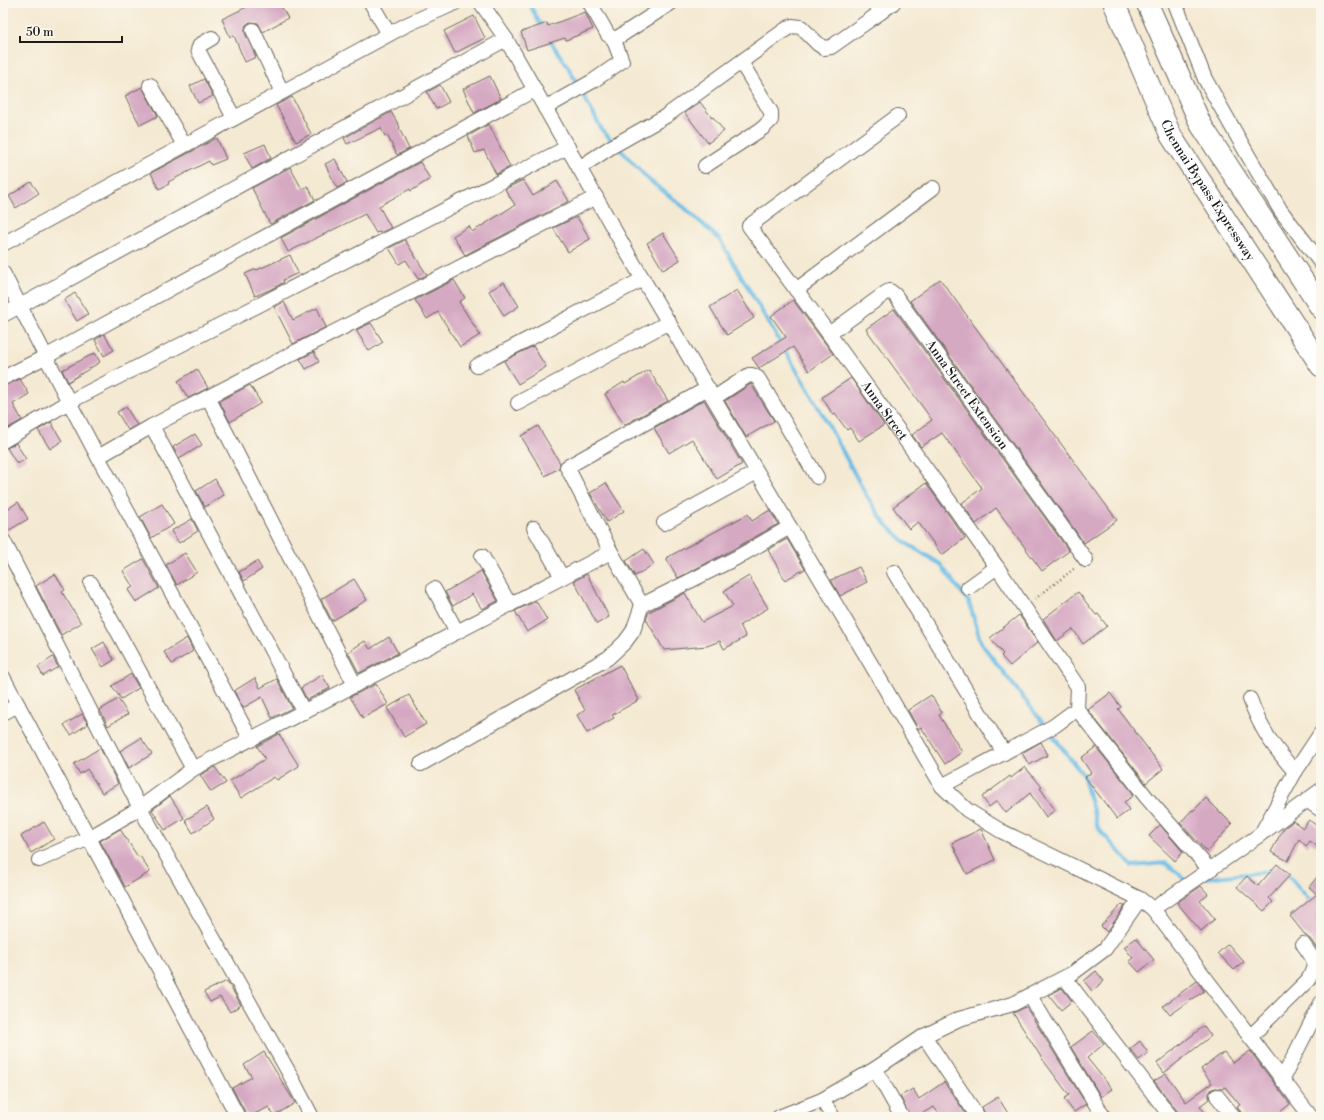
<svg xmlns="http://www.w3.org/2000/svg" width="1324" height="1120" font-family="'Libre Bodoni',serif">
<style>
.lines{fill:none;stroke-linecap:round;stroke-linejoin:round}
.stream{stroke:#6bbde6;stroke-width:4}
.building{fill:#d6a9c3}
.minor-casing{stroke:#68645c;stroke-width:16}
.highway-casing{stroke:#68645c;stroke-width:23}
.path{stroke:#68645c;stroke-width:2.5;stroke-dasharray:1 3;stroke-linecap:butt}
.minor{stroke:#fff;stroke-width:14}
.highway{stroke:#fff;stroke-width:21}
.labels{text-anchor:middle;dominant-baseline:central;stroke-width:4;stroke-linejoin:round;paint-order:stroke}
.street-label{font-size:13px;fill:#1c1c1c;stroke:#fbf7ec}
</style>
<rect width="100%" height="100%" fill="#fbf7ec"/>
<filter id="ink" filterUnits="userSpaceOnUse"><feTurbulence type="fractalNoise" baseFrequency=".025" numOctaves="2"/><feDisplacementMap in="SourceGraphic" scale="8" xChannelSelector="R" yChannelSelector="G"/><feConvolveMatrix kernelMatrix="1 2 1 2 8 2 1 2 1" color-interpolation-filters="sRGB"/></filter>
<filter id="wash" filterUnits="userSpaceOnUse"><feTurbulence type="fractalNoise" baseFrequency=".012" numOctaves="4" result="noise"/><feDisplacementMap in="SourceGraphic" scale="16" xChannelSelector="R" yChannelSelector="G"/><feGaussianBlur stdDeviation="0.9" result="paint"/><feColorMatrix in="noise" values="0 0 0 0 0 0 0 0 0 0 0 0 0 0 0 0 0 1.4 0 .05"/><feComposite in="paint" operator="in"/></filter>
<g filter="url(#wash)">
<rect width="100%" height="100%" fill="#f4e9d2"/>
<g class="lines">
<!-- stream -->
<path class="stream" d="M529,3l14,27
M549,39l19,28 34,63 47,50 36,28 35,32 103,175 42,78 18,28 23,22 34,21 29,38 12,41 102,132 15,53 34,38 34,-3 21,18 2,-1
M1286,873l27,31
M1205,878l71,-7"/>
</g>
<g id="blocks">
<!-- building -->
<path class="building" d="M255,3h24l9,15 -25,14 -5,-9 -8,-1 -4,3 -1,4v4l11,24 -11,5 -11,-26 -4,1 -8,-18z
M585,12l8,17 -27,11 -1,-2 -38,12 -6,-18 26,-9 1,3z
M474,16l11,22 -30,15 -11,-22z
M490,76l11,23 -27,14 -11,-24z
M204,79l9,17 -15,7 -8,-17z
M440,85l9,17 -13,7 -9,-17z
M142,87l16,29 -18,9 -15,-29z
M292,97l19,37 -15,8 -20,-37z
M700,102l12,16 1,-1 11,14 -16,12 -23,-30z
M391,112l9,15 -1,1 10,21 -12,6 -10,-20 -2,1 -4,-8 -34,16 -3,-6z
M489,124l21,43 -14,7 -12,-24 -9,3 -7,-17z
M217,138l9,21 -15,6 -2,-4 -41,21 1,2 -10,5 -8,-16z
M265,144l6,14 -19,11 -8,-16z
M335,159l12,23 -10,6 -12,-24z
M420,162l10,17 -19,12 -1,-2 -31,17 12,22 -11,5 -1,-1 -3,1 -11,-19 -77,38 -7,-14z
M290,167l12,22 6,-3 7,14 -45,24 -18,-36z
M523,180l10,16 24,-15 12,20 -104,54 -12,-19 16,-10 3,6 43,-27 -10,-16z
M31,182l8,11 -23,15 -7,-12z
M577,217l13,22 -22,13 -15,-24z
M663,233l17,27 -17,10 -16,-27z
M405,240l22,35 -9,4 -12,-19 -7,4 -10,-16z
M290,255l8,18 -15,7 1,2 -8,5 -21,9 -10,-22 11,-5 1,1z
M940,279l177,241 -33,23 -174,-242z
M454,280l11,18 -6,4 21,33 -20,12 -22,-35 -11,7 -12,-19z
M504,282l15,24 -15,10 -15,-25z
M737,290l17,28 -27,17 -17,-28z
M75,293l13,21 -11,7 -13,-21z
M793,300l40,54 -24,17 -16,-24 -34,21 -7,-10 34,-21 -15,-21z
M284,302l9,18 24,-12 9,19 -33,17 -19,-37z
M894,309l175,242 -27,20 -46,-63 -20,16 -14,-21 20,-15 -40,-55 -21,14 -9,-12 20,-15 -66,-91z
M371,323l12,19 -14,9 -13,-21z
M104,334l10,16 -10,6 -9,-16z
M533,346l13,21 -28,17 -14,-23z
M314,352l5,10 -13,7 -6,-10z
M95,353l5,9 -32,20 -6,-12z
M197,369l11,19 -20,10 -10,-17z
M649,370l19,31 -44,24 -19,-31 19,-12 1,2z
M851,378l33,47 -25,16 -9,-13 -3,2 -12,-16 -2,1 -11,-18z
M20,379l9,15 -16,10 9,16 -19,11v-45z
M751,384l23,37 -28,16 -21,-36z
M250,385l11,18 -31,19 -11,-21z
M704,400l38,64 -25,15 -25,-40 -23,14 -15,-25z
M126,407l11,18 -9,5 -11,-18z
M51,422l11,19 -12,8 -12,-19z
M538,426l22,37 -1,5 -14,8 -24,-40z
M195,434l7,11 -23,14 -6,-12z
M16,443l10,16 -9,5 -10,-16z
M215,479l9,16 -19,12 -9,-16z
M606,483l18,28 -17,11 -17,-29z
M926,483l39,55 -23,17 -24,-33 -9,7 -16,-22z
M18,502l10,17 -22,13h-3v-20z
M162,504l12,20 -23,14 -11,-21z
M770,510l8,14 -46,26 -54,28 -12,-20 82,-44 4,7z
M192,519l6,12 -19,12 -8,-12z
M787,539l18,30 -20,11 -17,-30z
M644,549l10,15 -19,12 -9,-15z
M185,553l12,19 -20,13 -11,-20z
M143,559l16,29 -23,14 -8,-12 5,-3 -10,-16z
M257,561l5,8 -18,12 -5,-9z
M859,567l8,15 -27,14 -9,-16z
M481,571l17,30 -16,8 -10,-15 -19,12 -8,-14z
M55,574l10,16 -3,2 19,31 -20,12 -25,-49z
M587,574l22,43 -12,7 -23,-43z
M749,576l19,32 -28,17 6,12 -22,12 -4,-8 -13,5 -43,4 -18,-31 3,-7 36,-19 17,29 31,-16 -9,-15z
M354,579l13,21 -35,21 -11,-22z
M1078,592l18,23 2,-1 9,12 -24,18 -10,-15 -16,12 -14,-22z
M536,601l11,19 -20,12 -12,-21z
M1019,615l19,27 -28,24 -9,-10 2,-2 -13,-16z
M389,637l9,16 -39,20 -11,-21 17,-11 5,8z
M187,638l6,13 -21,13 -8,-12z
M104,642l10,18 -11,7 -11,-18z
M53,657l5,10 -15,9 -5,-9z
M620,665l19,35 -27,15 2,3 -27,15 -10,-18 8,-5 -11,-20z
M131,674l8,14 -18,11 -9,-13z
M322,675l8,13 -23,12 -6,-12z
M255,678l5,10 17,-9 15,29 -20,10 -10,-21 -19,11 -9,-17z
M376,684l12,20 -25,14 -13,-21z
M1110,693l11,14 -3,2 45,60 -17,14 -58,-73z
M409,695l17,29 -22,13 -17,-29z
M931,695l11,18 -3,2 23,37 -17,12 -24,-37 -3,2 -10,-19z
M118,699l10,15 -20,12 -8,-16z
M82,714l6,10 -17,11 -7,-10z
M279,734l20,32 -22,14 -3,-3 -33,21 -11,-17 35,-22 -8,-13z
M141,738l11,16 -23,14 -9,-17z
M1041,742l7,13 -19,10 -7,-12z
M1096,747l37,46 -2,1 2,2 -9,6 5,8 -12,9 -32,-42 6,-4 -10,-15z
M100,748l18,36 -16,9 -15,-24 -7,5 -6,-10z
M215,767l11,16 -15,9 -11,-17z
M1025,767l17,20 -2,1 15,22 -9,7 -16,-24 -24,20 -9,-12 -8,6 -7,-10 28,-21 1,2z
M170,796l14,22 -19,12 -13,-20z
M1206,798l26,26 -25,28 -27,-29 12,-13 1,1z
M207,807l7,12 -21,14 -8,-13z
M1309,820l12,9v20l-11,-8 -4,5 -7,-7 -11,22 -17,-9 12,-23 10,-8 10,7z
M44,822l10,17 -23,14 -10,-17z
M1160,825l23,27 -8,9 -26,-25z
M120,829l18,28 2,-1 10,16 -25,15 -25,-46z
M981,829l14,31 -28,14 -15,-31z
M1277,864l13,11 -21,23 4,4 -9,9 -27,-24 10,-11 11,10z
M1321,872v85v-3l-11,-15 -4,-3 -16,-20 27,-22 -8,-7z
M1201,886l7,8 -8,7 15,18 -14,12 -24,-28z
M1122,904l3,2 -18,26 -6,-6z
M1136,938l18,22 -15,12 -10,-11 4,-3 -9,-11z
M1228,944l16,18 -10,8 -16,-17z
M1096,971l8,10 -12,10 -8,-10z
M227,981l14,24 -11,7 -10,-15 -10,5 -6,-10z
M1197,981l7,10 -34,24 -7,-9z
M1062,988l10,13 -11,9 -12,-15z
M1026,1007l60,97 -12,8 -10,-13 5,-4 -26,-35 -30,-47z
M1204,1026l7,10 -47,37 -7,-10z
M1093,1031l11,13 -17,14 25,31 -11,8 -30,-50z
M1140,1041l8,12 -9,7 -9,-11z
M1250,1051l40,53 -16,13h-32l-1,-5 -4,-5 3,-2 -15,-18 -3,2 -6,-1 -4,1 -3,4v6l-9,7 8,11h-29l-1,-5 -24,-31 12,-7 20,28 26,-19 -11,-14 23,-17 9,11z
M264,1052l31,51 -21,13 -5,-9 -21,10 -16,-29 20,-11 -8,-12z
M944,1082l22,32 -4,3h-21l-7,-10 -19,10h-5l-10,-21 13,-7 6,10z
M998,1097l12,20h-24l-4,-10z"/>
</g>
</g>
<g filter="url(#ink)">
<use href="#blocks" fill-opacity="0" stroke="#68645c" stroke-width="1"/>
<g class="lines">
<defs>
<g id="minor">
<path d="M371,3l18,31"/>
<path d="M481,3l25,36 122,215 240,405 74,127 25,24 34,21 139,68 13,10 158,208"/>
<path d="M590,3l18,32 5,3h4l54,-35"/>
<path d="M1175,3l30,76 44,78 32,54 40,52"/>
<path d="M881,12l12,-9"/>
<path d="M253,30l29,62"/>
<path d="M212,38l-12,7 -2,5 36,68"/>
<path d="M506,39l-486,267 49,96 499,-255"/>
<path d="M150,85l34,60"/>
<path d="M545,108l48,-27 29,-20 -9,-23"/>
<path id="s1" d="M898,116l-149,110 80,108 168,233 -29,21"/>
<path d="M705,166l58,-38 8,-8v-8l-30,-50"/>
<path d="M579,168l32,-21 55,-31 119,-86 7,-4 9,1 17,17 6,4 7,-1 50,-35 -6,-9"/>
<path d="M3,244l403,-219 49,-22"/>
<path d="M3,273l17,33 -17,9"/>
<path d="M796,290l137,-102"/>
<path id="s2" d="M829,334l58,-42 3,-1 5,4 191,265"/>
<path d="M477,366l166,-87"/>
<path d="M3,378l42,-21 489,-267"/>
<path d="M708,388l-141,79 44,85 31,53 94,-47 54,-31"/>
<path d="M208,397l147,288"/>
<path d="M714,398l35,-23h3l6,3 59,99"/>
<path d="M518,403l151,-81"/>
<path d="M152,426l152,286"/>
<path d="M3,441l66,-39 29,55 54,-31 444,-229"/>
<path d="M98,457l115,212 38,71"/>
<path d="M664,523l93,-51"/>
<path d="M534,528l28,49"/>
<path d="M3,540l137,268 148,263 24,46"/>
<path d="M482,556l28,49"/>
<path d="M894,572l110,181"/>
<path d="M91,583l102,186"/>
<path d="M434,589l23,43"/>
<path d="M3,677l86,161 51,-30 53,-39 418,-217"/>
<path d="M1250,699c11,32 24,48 45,73"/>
<path d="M1077,709l70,89 63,72"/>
<path d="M3,713l15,-8"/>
<path d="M421,764l187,-106 17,-16 8,-11 9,-26"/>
<path d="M942,786l112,-60 23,-17 1,-22 -81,-120"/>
<path d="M1308,801l13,9"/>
<path d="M1265,831l56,-41"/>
<path d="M39,860l50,-22 149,279"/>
<path d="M1153,909l108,-75 34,-62 26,-39"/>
<path d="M1065,978l106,139"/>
<path d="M1030,996l73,120"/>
<path d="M924,1036l54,81"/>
<path d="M1250,1037l58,-57c10,-18 6,-20 -5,-36"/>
<path d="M875,1069l27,48"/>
<path d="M1282,1080l39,-77"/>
<path d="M1217,1096l17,21"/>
<path d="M822,1100l11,17"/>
<path d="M779,1117l43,-17 53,-31 49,-33 35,-17 54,-15 60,-31 32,-24 35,-50"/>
</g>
<g id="highway">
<path id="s3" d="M1114,3l57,133 150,230"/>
<path d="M1147,3l54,122 120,183"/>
</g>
</defs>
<!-- minor casing -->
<use href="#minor" class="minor-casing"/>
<!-- highway casing -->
<use href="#highway" class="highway-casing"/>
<!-- path -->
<path class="path" d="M1035,599l40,-31"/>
<!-- minor -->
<use href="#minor" class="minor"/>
<!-- highway -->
<use href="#highway" class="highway"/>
</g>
</g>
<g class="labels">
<!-- street labels -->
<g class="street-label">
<text stroke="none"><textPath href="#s3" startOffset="210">Chennai Bypass Expressway</textPath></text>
<text stroke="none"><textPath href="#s2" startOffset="204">Anna Street Extension</textPath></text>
<text stroke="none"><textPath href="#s1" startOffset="414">Anna Street</textPath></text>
</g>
</g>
<!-- margin -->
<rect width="1324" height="1120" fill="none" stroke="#fbf7ec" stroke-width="16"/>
<!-- scale -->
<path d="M20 36v6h102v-6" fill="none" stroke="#1c1c1c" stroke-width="2"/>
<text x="26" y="36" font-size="12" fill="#1c1c1c" stroke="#fbf7ec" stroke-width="3" paint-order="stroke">50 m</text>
</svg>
